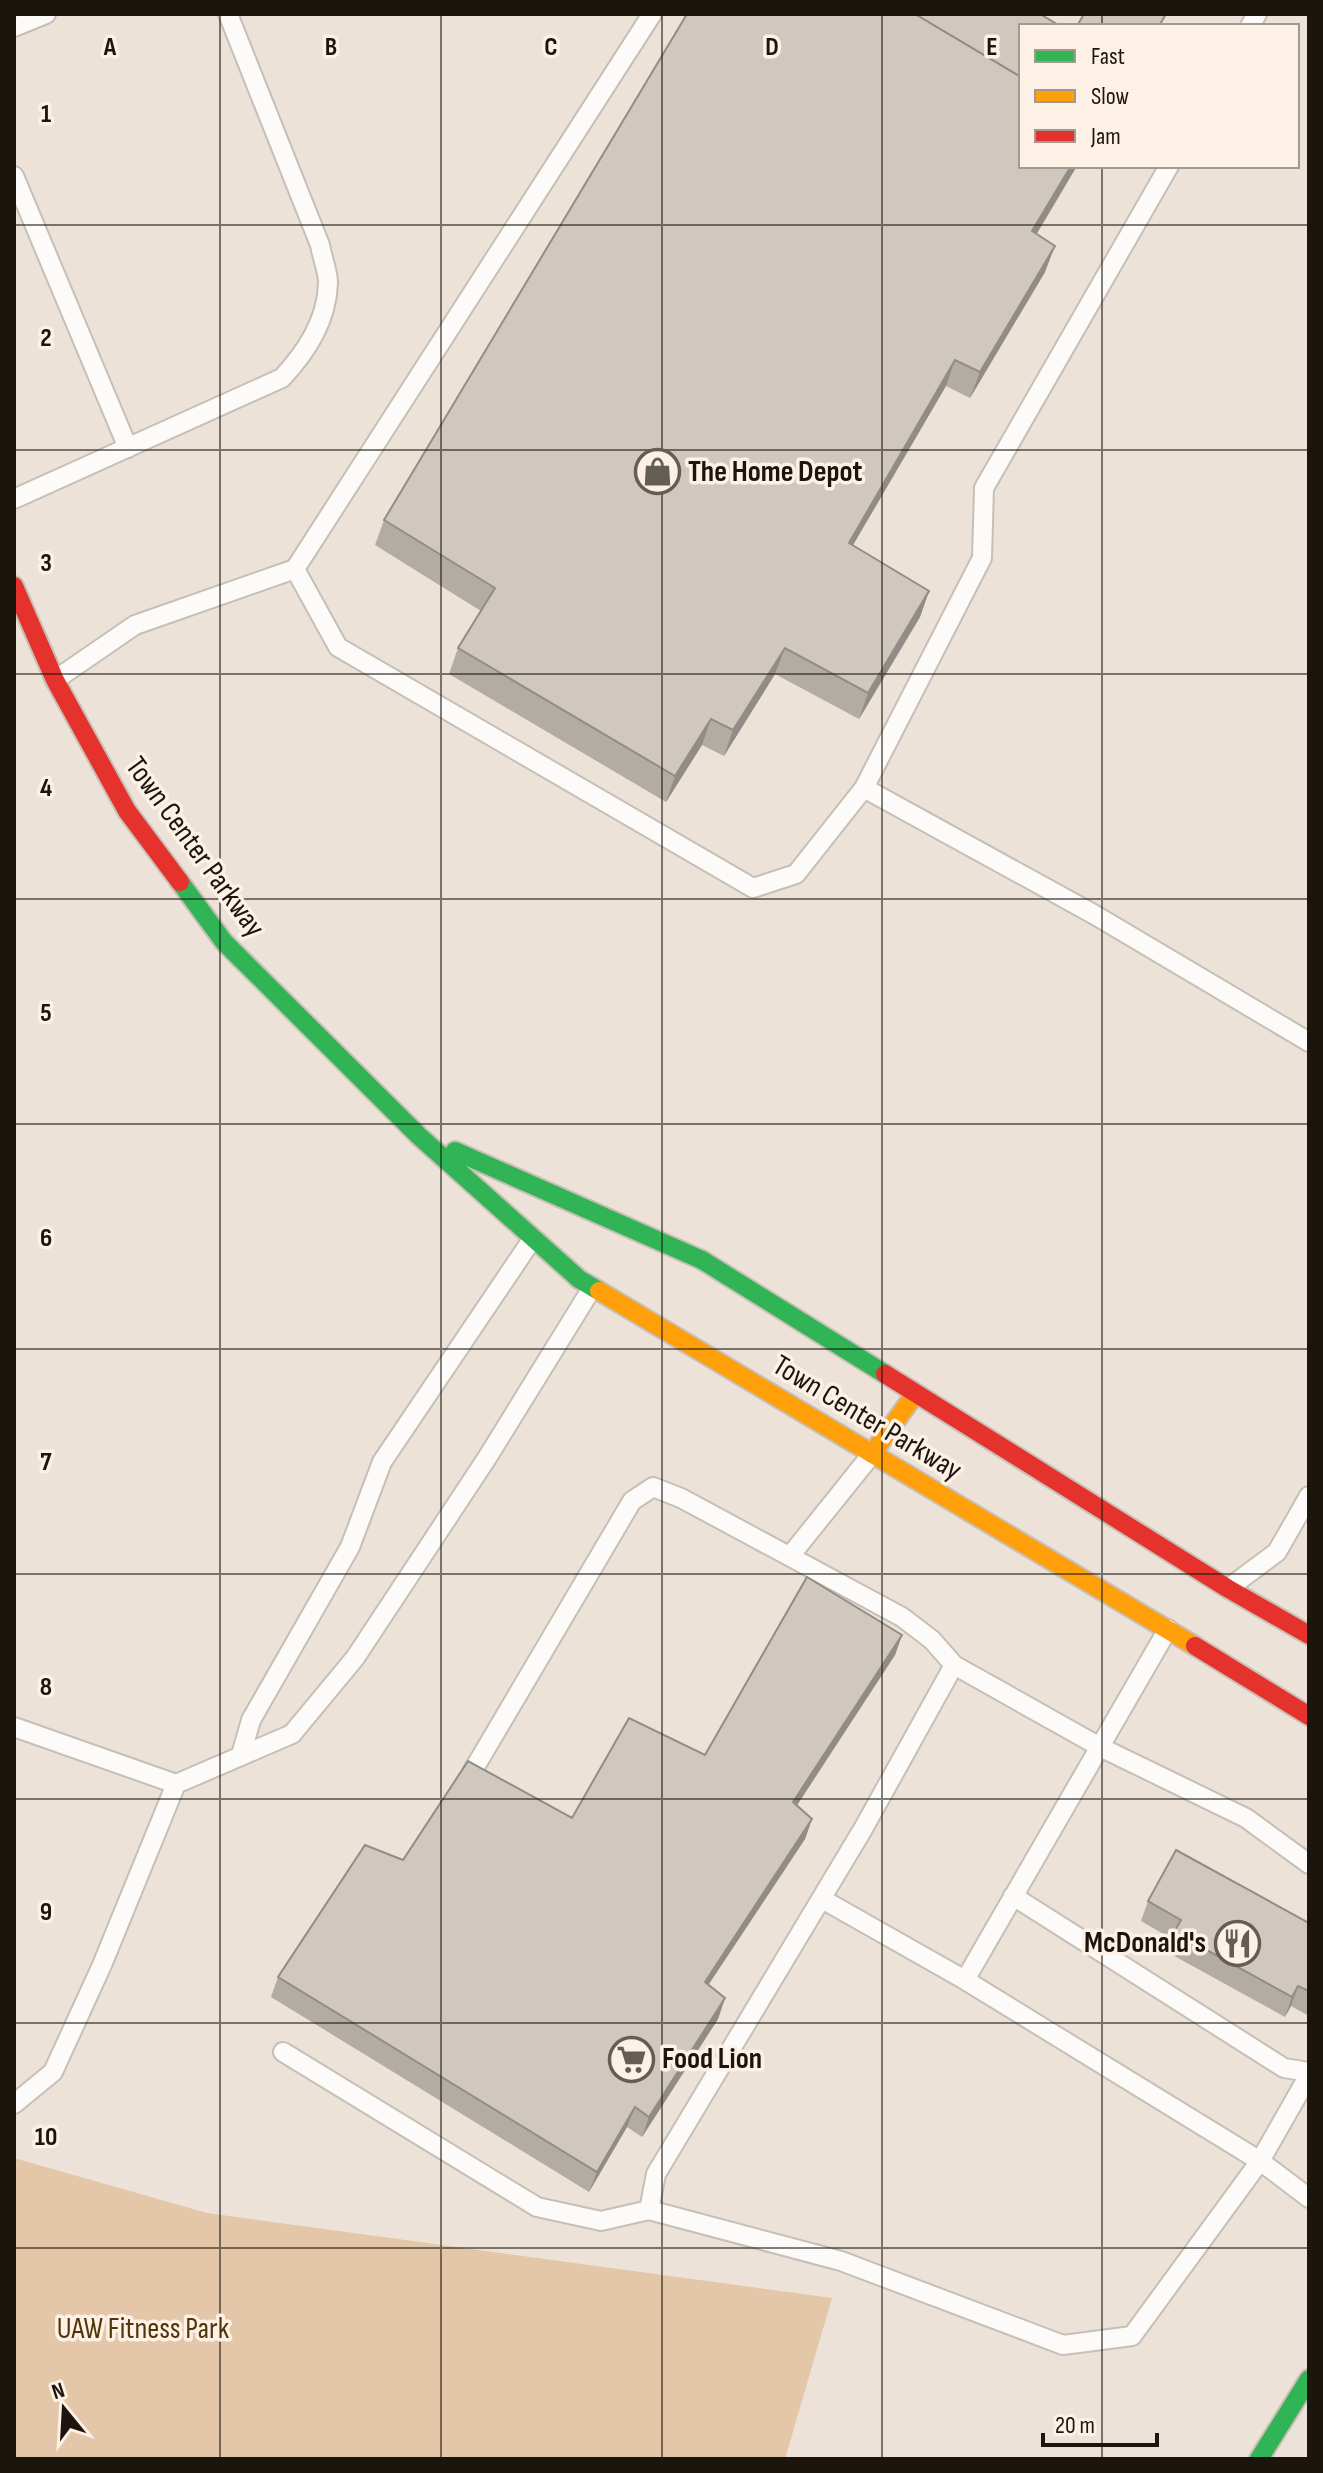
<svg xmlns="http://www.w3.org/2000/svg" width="1323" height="2473" font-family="'Sofia Sans Condensed',sans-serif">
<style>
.green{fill:#e3c7a8}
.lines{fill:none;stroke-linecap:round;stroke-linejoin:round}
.lane-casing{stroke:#c7bfb6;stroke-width:22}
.fast-casing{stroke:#c7bfb6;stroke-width:22}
.slow-casing{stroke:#c7bfb6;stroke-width:22}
.jam-casing{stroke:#c7bfb6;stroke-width:22}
.lane{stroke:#fcfbf9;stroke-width:18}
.fast{stroke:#30b455;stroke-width:18}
.slow{stroke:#ff9f0a;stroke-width:18}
.jam{stroke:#e5322d;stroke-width:18}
.wall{fill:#b3aca4}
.shaded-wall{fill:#928c86}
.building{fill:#d0c8bf;stroke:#928c86;stroke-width:2}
.grid{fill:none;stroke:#1b150e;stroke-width:2;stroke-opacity:0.55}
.labels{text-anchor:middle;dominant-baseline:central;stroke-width:7;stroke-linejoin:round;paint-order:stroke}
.poi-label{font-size:30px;font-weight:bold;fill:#1b150e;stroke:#fdf1e5;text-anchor:start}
.street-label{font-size:30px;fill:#1b150e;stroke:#fdf1e5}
.park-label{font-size:30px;fill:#52340a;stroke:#fdf1e5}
.grid-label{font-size:26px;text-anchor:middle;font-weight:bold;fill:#1b150e;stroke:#fdf1e5;stroke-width:7;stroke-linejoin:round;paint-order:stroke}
</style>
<rect width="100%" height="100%" fill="#ece2d7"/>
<!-- green -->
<path class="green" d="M14,2158l193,55 625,85 -47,161h-771z"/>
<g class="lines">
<defs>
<path id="lane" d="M1250,26l7,-12
M14,27l32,-13
M14,176l114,272
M14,499l268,-121c24,-26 45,-57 46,-95 0,-12 -6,-26 -8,-38l-92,-231
M295,569l43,78 415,241 43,-14 68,-86 118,-230 2,-70 185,-322
M55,680l80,-55 160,-56 357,-555
M864,788l231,127 214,127
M790,1556l82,-102
M1230,1587l47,-35 32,-56
M954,1665l146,82 146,71 63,46
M14,1727l162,57 116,-50 63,-76 132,-200 105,-170
M241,1755l10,-35 99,-173 32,-85 151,-224
M472,1772l160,-271 21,-14 28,11 221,119 30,23 22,25 -91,164 -207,345 -7,36
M1013,1896l271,172 25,4
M822,1899l143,81 295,181 49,37
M965,1980l203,-351
M283,2052l254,155 64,14 48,-11 192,51 222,84 69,-9 128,-175 49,-86
M14,2104l39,-32 49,-107 74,-181"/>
<path id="fast" d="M180,882l44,60 195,194 160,143 20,12
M455,1151l247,109 183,114
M1259,2459l50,-80"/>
<path id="slow" d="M599,1291l596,355
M872,1454l43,-60"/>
<path id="jam" d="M14,586l41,94 72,131 53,71
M885,1374l342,214 82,47
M1195,1646l114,70"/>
</defs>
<!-- lane casing -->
<use href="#lane" class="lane-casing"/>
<!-- fast casing -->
<use href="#fast" class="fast-casing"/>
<!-- slow casing -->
<use href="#slow" class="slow-casing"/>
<!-- jam casing -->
<use href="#jam" class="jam-casing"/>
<!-- lane -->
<use href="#lane" class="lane"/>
<!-- fast -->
<use href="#fast" class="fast"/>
<!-- slow -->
<use href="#slow" class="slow"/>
<!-- jam -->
<use href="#jam" class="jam"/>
</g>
<!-- wall -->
<path class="wall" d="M1036,234l9,38 -75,126 -24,-12 -93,159 76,46 -9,26 -61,102 -84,-45 -51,82 -22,-11 -36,57 -217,-128 9,-26 23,-37 -106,-66 9,-25z
M902,1635l-7,20 -98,150 15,14 -7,20 -97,146 17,13 -7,21 -76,118 -15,-10 -38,65 -318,-195 7,-20 294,-159 133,-63z
M1148,1901l161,22v93l-18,-10 -6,11 -118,-65 5,-13 -31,-18z"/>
<!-- shaded-wall -->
<path class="shaded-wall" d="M1071,166h6l-54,91 9,-26z
M1055,246l-10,26 -75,126 10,-26z
M955,360l-9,26 -107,183 10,-26z
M929,591l-9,26 -61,102 9,-26z
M785,648l-10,26 -51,82 9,-26z
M711,719l-9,26 -36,57 9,-26z
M902,1635l-7,20 -109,167 7,-20z
M812,1819l-7,20 -108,163 8,-20z
M1298,1986l-7,20 -6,11 7,-20z
M725,1998l-7,21 -76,118 7,-20z
M635,2107l-8,20 -38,65 8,-20z"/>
<!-- building -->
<path class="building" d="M687,14h228l106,63v89h50l-39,65 23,15 -75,126 -25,-12 -106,183 80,48 -61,102 -83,-45 -52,82 -22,-11 -36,57 -217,-128 37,-60 -111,-68z
M915,14h125l20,12h-39v51z
M1084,14h82l-7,12h-82z
M807,1577l95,58 -109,167 19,17 -107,163 20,16 -76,119 -14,-10 -38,65 -319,-195 87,-132 38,15 65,-99 104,57 57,-100 76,37z
M1176,1850l133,73v68l-11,-5 -6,11 -118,-65 7,-12 -33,-19z"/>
<!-- grid -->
<path class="grid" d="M220,14v2445M441,14v2445M662,14v2445M882,14v2445M1102,14v12M1102,166v2293M14,225h1295M14,450h1295M14,674h1295M14,899h1295M14,1124h1295M14,1349h1295M14,1574h1295M14,1799h1295M14,2023h1295M14,2248h1295"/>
<!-- icons -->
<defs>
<symbol id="shop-ring" viewBox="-11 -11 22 22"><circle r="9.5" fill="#fdf1e5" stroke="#645d54" stroke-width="1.5"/><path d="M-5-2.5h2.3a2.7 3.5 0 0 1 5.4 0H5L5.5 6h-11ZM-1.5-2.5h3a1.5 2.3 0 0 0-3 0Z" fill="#645d54"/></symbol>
<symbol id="restaurant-ring" viewBox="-11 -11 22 22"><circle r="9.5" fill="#fdf1e5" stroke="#645d54" stroke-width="1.5"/><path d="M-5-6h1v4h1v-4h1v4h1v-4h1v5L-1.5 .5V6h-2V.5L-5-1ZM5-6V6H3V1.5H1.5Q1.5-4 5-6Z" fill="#645d54"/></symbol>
<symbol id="supermarket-ring" viewBox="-11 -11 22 22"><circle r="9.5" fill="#fdf1e5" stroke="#645d54" stroke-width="1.5"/><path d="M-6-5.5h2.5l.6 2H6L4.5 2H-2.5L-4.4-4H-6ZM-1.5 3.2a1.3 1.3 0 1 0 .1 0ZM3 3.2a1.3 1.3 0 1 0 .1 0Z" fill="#645d54"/></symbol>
</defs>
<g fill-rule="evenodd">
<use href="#shop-ring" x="632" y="446" width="51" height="51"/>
<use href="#restaurant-ring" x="1212" y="1918" width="51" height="51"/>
<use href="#supermarket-ring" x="606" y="2034" width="51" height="51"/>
</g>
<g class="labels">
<!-- poi labels -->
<g class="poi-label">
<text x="688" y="472">The Home Depot</text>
<text x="1206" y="1943" text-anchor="end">McDonald's</text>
<text x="662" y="2059">Food Lion</text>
</g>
<!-- street labels -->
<g class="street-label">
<text transform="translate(195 847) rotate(54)">Town Center Parkway</text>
<text transform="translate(867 1418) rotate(31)">Town Center Parkway</text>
</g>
<!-- park labels -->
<g class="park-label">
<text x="143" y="2329">UAW Fitness Park</text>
</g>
</g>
<g class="grid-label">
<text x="110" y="55">A</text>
<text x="331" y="55">B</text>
<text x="551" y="55">C</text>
<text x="772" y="55">D</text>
<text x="992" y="55">E</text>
<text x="46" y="122">1</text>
<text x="46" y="346">2</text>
<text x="46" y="571">3</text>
<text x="46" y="796">4</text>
<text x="46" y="1021">5</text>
<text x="46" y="1246">6</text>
<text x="46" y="1470">7</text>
<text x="46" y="1695">8</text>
<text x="46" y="1920">9</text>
<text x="46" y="2145">10</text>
</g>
<!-- border -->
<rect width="1323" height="2473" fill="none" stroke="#1b150e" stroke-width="32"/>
<!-- legend -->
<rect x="1019" y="24" width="280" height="144" fill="#fdf1e5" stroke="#a3998f" stroke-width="2"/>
<rect x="1035" y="50" width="40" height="12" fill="#30b455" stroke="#a3998f" stroke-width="2"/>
<text x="1091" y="64" font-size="24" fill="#1b150e">Fast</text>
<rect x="1035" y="90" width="40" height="12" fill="#ff9f0a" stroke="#a3998f" stroke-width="2"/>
<text x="1091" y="104" font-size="24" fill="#1b150e">Slow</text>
<rect x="1035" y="130" width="40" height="12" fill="#e5322d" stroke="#a3998f" stroke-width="2"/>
<text x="1091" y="144" font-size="24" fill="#1b150e">Jam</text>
<!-- north arrow -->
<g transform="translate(64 2409) rotate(342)" stroke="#fdf1e5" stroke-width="6" paint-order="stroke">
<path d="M0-6L14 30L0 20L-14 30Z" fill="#1b150e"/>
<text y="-12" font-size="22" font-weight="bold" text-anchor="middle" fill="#1b150e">N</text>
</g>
<!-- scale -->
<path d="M1043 2433v12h114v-12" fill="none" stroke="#1b150e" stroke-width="4"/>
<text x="1055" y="2433" font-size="24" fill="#1b150e" stroke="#fdf1e5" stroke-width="6" paint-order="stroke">20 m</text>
</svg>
